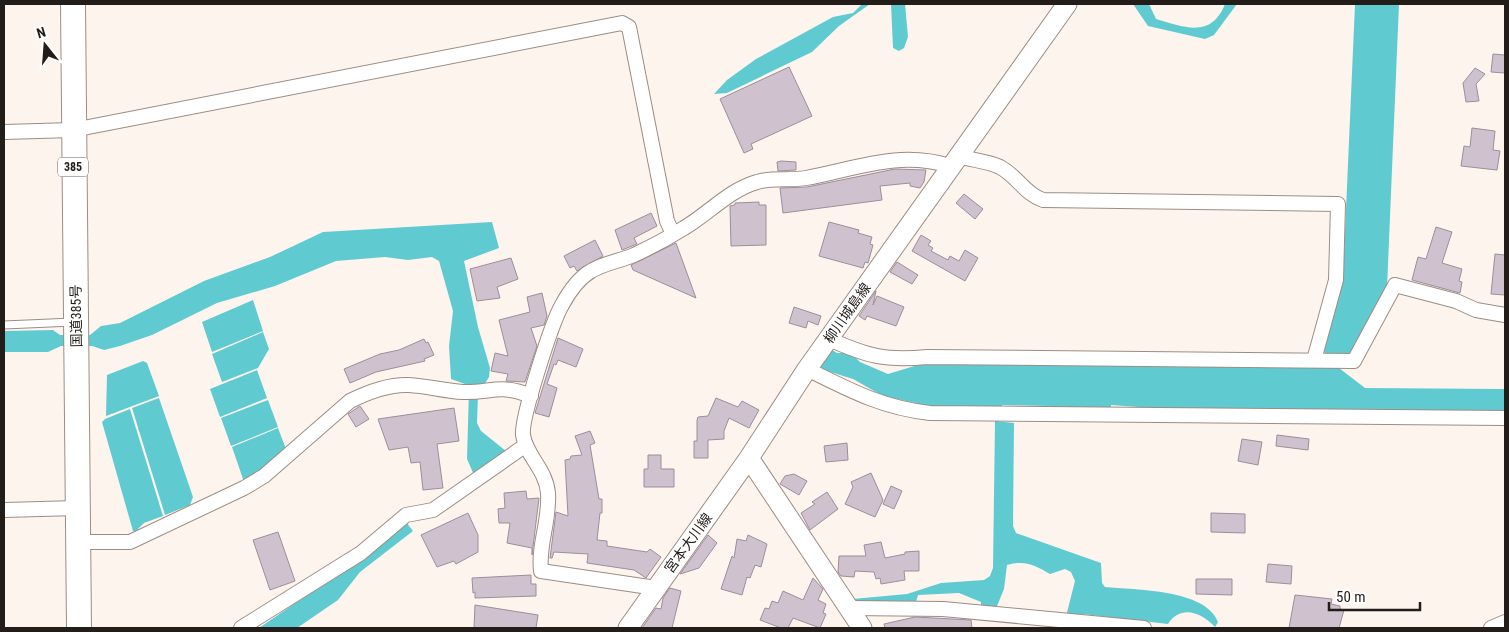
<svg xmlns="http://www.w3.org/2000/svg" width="1509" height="632" font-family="'Roboto Condensed','Noto Sans JP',sans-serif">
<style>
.water{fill:#5fcbd1}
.building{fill:#cfc1cd;stroke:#9c8e9a}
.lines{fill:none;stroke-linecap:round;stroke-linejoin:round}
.lane-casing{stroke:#9c8d84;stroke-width:9}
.street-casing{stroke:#9c8d84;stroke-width:16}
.secondary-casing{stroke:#9c8d84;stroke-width:21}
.highway-casing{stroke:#9c8d84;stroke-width:26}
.lane{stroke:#fff;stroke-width:7}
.street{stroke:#fff;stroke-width:14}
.secondary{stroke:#fff;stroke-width:19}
.highway{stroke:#fff;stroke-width:24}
.labels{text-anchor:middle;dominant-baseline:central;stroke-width:4;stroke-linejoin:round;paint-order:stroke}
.shield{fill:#fff;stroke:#64615e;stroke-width:1}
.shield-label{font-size:12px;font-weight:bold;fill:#221d19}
.street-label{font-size:14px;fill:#221d19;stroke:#fff}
</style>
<rect width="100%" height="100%" fill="#fef4ee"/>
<!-- water -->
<path class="water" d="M862,4h8l-31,22 -27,26 -85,41 -13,1 13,-14 29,-21 77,-42 20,-4z
M891,4h14l3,33 -4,11 -5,3 -6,-3z
M1133,4h16l7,15c28,8 55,20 69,-15h12l-23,31 -9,4 -57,-13z
M1355,4h44l-12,284 -38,67h-23l-3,-6 20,-71z
M492,222l7,26 -35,13 14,66 12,41 -1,9 -11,18 -1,28 4,8 25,20 -32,24 -7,-16 2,-70h-3l-1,-5 -14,-5 -2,-33 4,-35 -14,-50 -7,-4 -24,3 -23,-3 -49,4 -61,25 -58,17 -65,32 -32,11 -16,4 -12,-4h-31l-13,6h-44v-21l49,-1 7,5h30l11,-9 19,-3 84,-42 66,-24 53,-25z
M253,300l10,31 -51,21 -10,-30z
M263,332l6,17 -11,19 -36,14 -10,-28z
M832,350l5,3h14l9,9 28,12 33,-10 418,4 26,20 140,1v24l-365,-4 -1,-2 -28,-2v4h-62v-3l-47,-1v2h-68l-51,-11 -30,-17 -29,-9 -4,-3z
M143,361l4,2 12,33 -53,20 1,-41z
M257,370l10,28 -47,19 -10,-28z
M159,398l34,99 -3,8 -25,10 -33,-107z
M268,400l10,27 -47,19 -10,-28z
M130,409l33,107 -19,7 -8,8h-3l-31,-109 3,-3z
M995,421l19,2 -1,103 3,7 85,30 1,20 3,4c30,3 101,2 113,35l-3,5c-13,-14 -34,-23 -47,-3l-85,-10 -3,14h-17l12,-47 -4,-9 -6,-3 -15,5c-15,-9 -26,-14 -43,-9l-3,24 -7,17h-16v-4l-22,-9 -41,2 -2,7 -7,-1 -3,2 -53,-1 -1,-3 55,-5 34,-11 43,-3 6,-4 3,-8z
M278,428l8,21 -42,33 -12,-35z
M406,522l7,9 -53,41 -22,28 -41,28h-38l57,-39 35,-21z"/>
<!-- building -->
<path class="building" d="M1493,54l12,1v18l-14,-1z
M789,67l23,49 -61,28 2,5 -9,4 -24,-54z
M1475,68l10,6 -9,10 3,17 -13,1 -3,-19z
M1472,128l23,3 -2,19 7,1 -3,19 -36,-4 3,-20 6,1z
M781,161l15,1v8l-18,1 -1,-9z
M895,169l31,1 -2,12 -4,6 -10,-2v-3l-30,3 2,14 -99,13 -3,-25 27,-1z
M964,194l19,15 -8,10 -19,-16z
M759,202v3h7v40l-35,1 -1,-40 5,-1v-2z
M651,213l6,13 -23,12 3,6 -15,6 -7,-20z
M829,222l30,8 -1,3 14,4 -2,7 3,1 -5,18 -3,-1 -2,6 -44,-12z
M1436,227l16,5 -10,31 20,6 -3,12 3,1 -2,11 -48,-13 6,-23 8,2z
M921,235l10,6 -3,4 5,3 -2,3 17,9 2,-4 9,5 6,-11 13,8 -13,23 -53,-30z
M595,240l8,16 -26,15 -3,-5 -4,2 -6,-12z
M676,243l20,55 -63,-28 -2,-5z
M1495,254l10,1v40l-14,-1z
M511,258l7,21 -21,8 3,11 -23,3 -7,-32z
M897,262l21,13 -6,9 -22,-12z
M876,291l-3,14 4,-9 27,11 -8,19 -29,-10 -2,4 -6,-4z
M542,293l5,23 -3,9 -13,3 6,18 -12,36 -19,-1 2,-7 -17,-3 4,-18 13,3 -9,-36 31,-8 -3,-15z
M794,307l27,9 -3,9 -10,-4 -2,7 -17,-5z
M558,338l25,11 -7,18 -18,-7 -2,5 -2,-1 -7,20 10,4 -8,29 -14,-4z
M424,339l2,4 2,-1 6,13 -10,4 1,2 -49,11 -26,11 -6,-14 36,-15 19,-4z
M716,398l22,9 4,-6 17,9 -10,18 -20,-10 -5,13v8l-16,1v18h-14v-17h3v-21l1,-3 10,-1z
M360,406l9,13 -13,8 -8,-13z
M454,408l5,33 -22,3 6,44 -20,2 -3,-28 -9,1 -3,-16 -19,3 -11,-31z
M590,431l5,12 -5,2 9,54h3v14h-2l-3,27 10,1v5l40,6 3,-3 11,8 -15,21 -12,-8 -47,-7 1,-9 -34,-2 -2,6h-2l6,-46 12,4 -3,-56 5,-1 1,-3 11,-1 -7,-19z
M1277,435l32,4 -1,11 -32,-4z
M1242,439l20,3 -4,23 -20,-4z
M847,443l1,17 -22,2 -2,-16z
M648,455h13v14h13v18h-30v-18h4z
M871,473l12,27 -8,17 -30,-13 8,-17 -2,-5z
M794,474l13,7 -8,14 -19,-11 5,-8z
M891,486l11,5 -8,18 -11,-5z
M526,491l1,8 12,-1 -7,57v-7l-25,-5 3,-20h-11l-1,-14 7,-1 -1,-15z
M827,492l11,17 -28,21 -9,-17 14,-9 -3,-2z
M468,513l10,22v17l-22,12 -2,-3 -17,6 -16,-32z
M1211,513l34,1v19l-34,-1z
M278,532l17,49 -25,9 -17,-50z
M708,535l9,8 -18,25 -19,6z
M748,535l19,9 -6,23 -6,-2 -5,13 -3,-1 -5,18 -21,-6 11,-33 2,2 3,-19 9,2z
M881,542l4,16 20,-4v-2l14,-1v20h-15l1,9 -24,4 -1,-6 -4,1 -2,-7 -19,-1 -1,6 -13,-1 -3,-4 1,-16h27l-2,-11z
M1268,564l24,2 -1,18 -25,-2z
M531,575v9h5v12l-61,2v-6l-2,1 -1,-15z
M813,578l10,11 -5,11 8,4 -3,9 3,1 -6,14 -27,-10 -5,10h-7l-21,-8 5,-12 4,1 3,-8 6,2 5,-12 20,9z
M1196,579h36v16l-36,-1z
M670,588l11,3 -9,37h-30l14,-20 5,1 2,-11z
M1295,595l37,4 -1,5 9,2v3l4,1 -5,18h-50z
M475,605l63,10 -2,13h-62z
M915,617l56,3 1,8h-87l-1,-4z"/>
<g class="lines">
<defs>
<path id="lane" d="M4,325l69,-3"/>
<path id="street" d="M4,132l69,-2 549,-107 7,4 38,194 6,13
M958,156c13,4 30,5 42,11 17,9 25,27 43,33l295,4 -2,76 -22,80
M829,339c38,17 56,22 98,18l427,4 41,-76 61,16 20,9 29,5
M807,369c42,21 76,39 123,44l575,5
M4,510l73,-2
M78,542h52l114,-54 20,-12 86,-75c18,-9 39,-17 59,-16 18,1 36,6 54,7 29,1 36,-9 68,4
M656,588l-115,-17c-3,-26 9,-51 7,-78 -2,-24 -22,-37 -25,-58 -2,-17 29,-113 39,-130 7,-13 17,-27 29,-34 13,-8 29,-10 43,-16 17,-8 34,-17 50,-27 24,-14 45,-38 73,-46 15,-5 33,-1 49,-4 50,-9 92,-28 144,-12
M850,608l93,1 201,19
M241,628l120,-75 45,-38 27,-5 93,-65
M1491,628l14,-6"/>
<path id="secondary" d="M749,458l113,170
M628,628l121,-170 58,-89 260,-365"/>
<path id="highway" d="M73,4l6,624"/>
</defs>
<!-- lane casing -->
<use href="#lane" class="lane-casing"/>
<!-- street casing -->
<use href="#street" class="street-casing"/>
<!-- secondary casing -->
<use href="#secondary" class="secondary-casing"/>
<!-- highway casing -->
<use href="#highway" class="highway-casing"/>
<!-- lane -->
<use href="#lane" class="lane"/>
<!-- street -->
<use href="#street" class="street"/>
<!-- secondary -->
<use href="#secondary" class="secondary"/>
<!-- highway -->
<use href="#highway" class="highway"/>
</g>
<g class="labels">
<!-- shield labels -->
<rect class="shield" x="58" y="157.5" width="30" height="19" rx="4"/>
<g class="shield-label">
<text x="73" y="167">385</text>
</g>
<!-- street labels -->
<g class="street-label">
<text transform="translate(847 313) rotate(-55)">柳川城島線</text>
<text transform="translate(76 316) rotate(-91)">国道385号</text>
<text transform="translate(688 543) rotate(-54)">宮本大川線</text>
</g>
</g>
<!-- border -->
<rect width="1509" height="632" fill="none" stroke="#221d19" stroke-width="10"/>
<!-- north arrow -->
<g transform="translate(45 45) rotate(343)" stroke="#ffffff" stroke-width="4" paint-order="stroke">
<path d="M0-4L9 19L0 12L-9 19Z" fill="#221d19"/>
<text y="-8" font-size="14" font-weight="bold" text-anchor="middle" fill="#221d19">N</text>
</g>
<!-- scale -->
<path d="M1329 602v8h91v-8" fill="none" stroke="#221d19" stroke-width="2.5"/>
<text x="1336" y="602" font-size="15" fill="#221d19" stroke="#ffffff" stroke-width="4" paint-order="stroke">50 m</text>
</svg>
